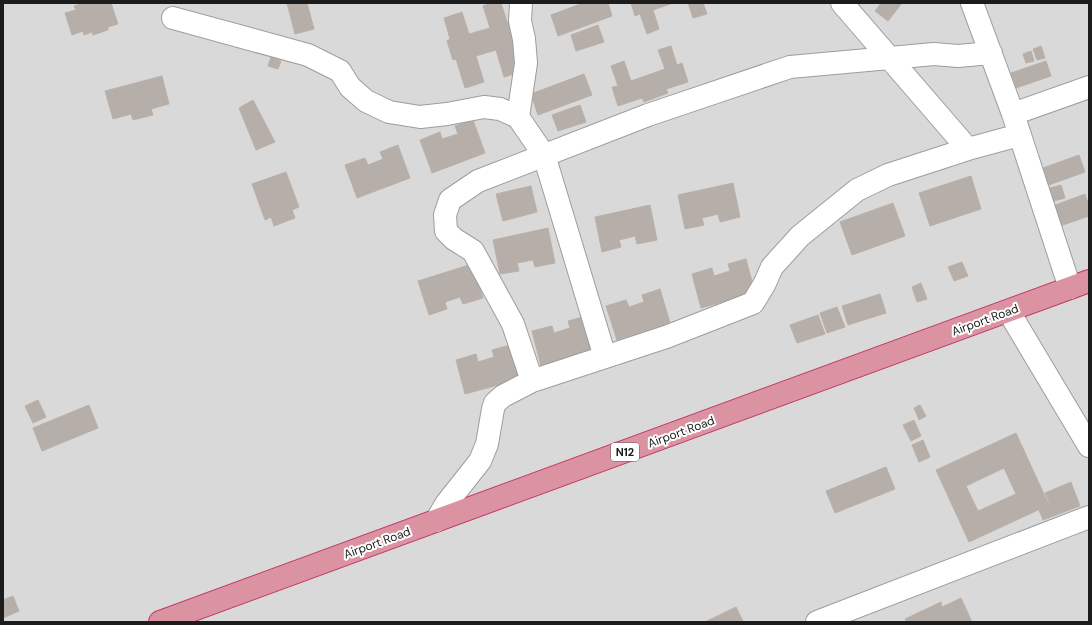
<svg xmlns="http://www.w3.org/2000/svg" width="1092" height="625" font-family="'DM Sans',sans-serif">
<style>
.residential{fill:#dad9d9}
.building{fill:#b5aea9;stroke:#bcb0a7;fill-rule:evenodd}
.lines{fill:none;stroke-linecap:round;stroke-linejoin:round}
.minor-casing{stroke:#9d9d9d;stroke-width:24}
.highway-casing{stroke:#c1396a;stroke-width:24}
.minor{stroke:#fff;stroke-width:22}
.highway{stroke:#db93a2;stroke-width:22}
.labels{text-anchor:middle;dominant-baseline:central;stroke-width:4;stroke-linejoin:round;paint-order:stroke}
.shield{fill:#fff;stroke:#606060;stroke-width:1}
.shield-label{font-size:11px;font-weight:bold;fill:#1c1c1c}
.street-label{font-size:12px;fill:#1c1c1c;stroke:#fff}
</style>
<rect width="100%" height="100%" fill="#ece9e3"/>
<!-- residential -->
<path class="residential" d="M3,3h1086v619h-1086z"/>
<!-- building -->
<path class="building" d="M84,3h27l7,21 -10,3v3l-15,5 -1,-3 -8,3 -1,-4 -11,4 -7,-22 11,-3 -2,-4z
M287,3h20l7,26 -19,5z
M491,3h10l6,19 4,-1 7,22 -5,2 8,27 -17,5 -8,-27 -20,6 8,26 -19,6 -9,-29 -3,1 -6,-19 3,-2 -6,-21 18,-6 7,22 21,-6 -7,-22z
M583,3h25l4,13 -54,20 -7,-21z
M631,3h42l-20,7 6,19 -12,5 -7,-20 -5,2z
M688,3h15l4,11 -14,4z
M881,3h21l-14,18 -13,-10z
M598,25l6,17 -28,9 -5,-16z
M671,46l6,19 5,-2 6,19 -22,7 2,4 -24,9 -2,-4 -24,8 -6,-19 6,-1 -7,-20 13,-5 7,20 34,-12 -7,-19z
M1041,46l4,12 -8,2 -4,-11z
M1031,51l3,10 -8,2 -3,-9z
M271,57l10,4 -3,8 -10,-3z
M1046,61l5,15 -35,12 -5,-15z
M584,74l8,21 -54,20 -7,-21z
M162,76l7,28 -18,5 2,6 -20,5 -2,-6 -18,5 -8,-28z
M253,100l22,42 -19,8 -17,-42z
M580,105l6,17 -28,9 -6,-16z
M473,120l12,33 -53,20 -12,-33 20,-8 2,7 16,-5 -3,-8z
M398,145l12,33 -53,20 -12,-33 20,-7 3,7 15,-6 -3,-7z
M1079,155l6,17 -36,13 -6,-17z
M286,172l13,35 -7,3 3,8 -21,8 -3,-9 -6,3 -13,-36z
M971,176l10,33 -51,17 -11,-33z
M733,183l7,34 -20,5 -2,-8 -16,4 2,7 -19,4 -7,-34z
M1061,185l4,13 -11,3 -4,-13z
M531,186l6,26 -34,9 -7,-27z
M1085,194l4,12v10l-32,11 -7,-20z
M893,203l12,33 -53,19 -12,-33z
M650,205l7,35 -20,4 -2,-8 -16,4 2,7 -19,5 -7,-35z
M548,228l7,35 -20,4 -2,-7 -16,3 2,8 -19,3 -7,-34z
M746,259l9,34 -54,15 -9,-34 20,-6 2,8 16,-5 -2,-7z
M962,262l6,14 -14,5 -6,-14z
M472,264l11,34 -20,6 -3,-7 -15,5 2,7 -18,6 -11,-34z
M921,283l6,16 -10,3 -5,-15z
M660,289l10,34 -53,17 -11,-34 20,-6 3,7 15,-5 -2,-7z
M880,294l6,19 -38,12 -6,-19z
M837,307l8,20 -18,6 -7,-20z
M818,315l7,19 -28,9 -7,-18z
M586,316l10,34 -55,16 -9,-35 20,-5 2,7 16,-5 -2,-7z
M510,345l10,34 -55,15 -9,-34 20,-6 2,8 16,-5 -2,-7z
M38,400l8,17 -13,6 -8,-17z
M89,405l9,23 -56,23 -9,-23z
M920,405l6,11 -7,4 -5,-12z
M914,420l7,16 -10,5 -8,-16z
M1016,433l33,72 -80,37 -33,-72zM1004,468l12,26 -38,17 -12,-25z
M923,440l7,17 -11,5 -7,-17z
M886,467l9,22 -60,24 -9,-22z
M1071,482l9,24 -37,14 -4,-10 11,-5 -5,-12z
M13,596l6,15 -16,7v-18z
M961,598l11,24h-65l-2,-3 36,-17 1,5z
M736,607l7,14 -38,1z"/>
<g class="lines">
<defs>
<path id="minor" d="M842,3l126,146
M972,3l41,111 57,174
M173,18l135,37 32,16 10,16 16,14 23,11 31,5 27,-3 37,-7 16,2 18,8 26,38 61,202
M1013,114l76,-27
M518,117l8,-54 -2,-24 -4,-18 1,-18
M1009,312l80,134
M532,381l-19,-57 -40,-73 -19,-12 -8,-8 -1,-16 5,-15 28,-19 170,-66 142,-48 144,-13 24,2 33,-3
M436,521l10,-17 34,-43 7,-17 6,-35 2,-6 8,-7 29,-15 134,-44 87,-34 12,-20 7,-16 28,-31 57,-46 31,-15 80,-26 51,-14
M817,622l272,-105"/>
<path id="highway" d="M160,622l929,-341"/>
</defs>
<!-- minor casing -->
<use href="#minor" class="minor-casing"/>
<!-- highway casing -->
<use href="#highway" class="highway-casing"/>
<!-- minor -->
<use href="#minor" class="minor"/>
<!-- highway -->
<use href="#highway" class="highway"/>
</g>
<g class="labels">
<!-- shield labels -->
<rect class="shield" x="611" y="443" width="28" height="18" rx="3"/>
<g class="shield-label">
<text x="625" y="452">N12</text>
</g>
<!-- street labels -->
<g class="street-label">
<text transform="translate(985 320) rotate(-20)">Airport Road</text>
<text transform="translate(681 432) rotate(-20)">Airport Road</text>
<text transform="translate(377 543) rotate(-20)">Airport Road</text>
</g>
</g>
<!-- border -->
<rect width="1092" height="625" fill="none" stroke="#1c1c1c" stroke-width="8"/>
</svg>
